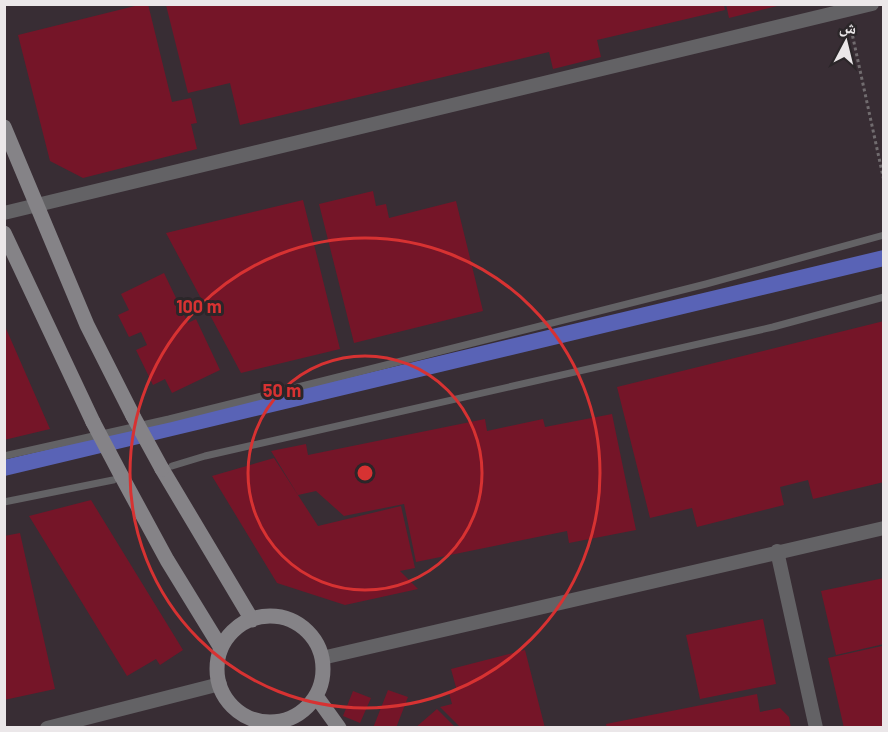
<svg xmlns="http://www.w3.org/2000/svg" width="888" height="732" font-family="Barlow,'Noto Naskh Arabic',sans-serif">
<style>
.built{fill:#382d34}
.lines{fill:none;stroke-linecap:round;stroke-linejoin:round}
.canal{stroke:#5963b6;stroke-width:16}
.building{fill:#751528}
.path{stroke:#716c6f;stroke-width:3;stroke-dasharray:3 3;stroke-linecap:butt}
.lane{stroke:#636265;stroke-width:7}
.street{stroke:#636265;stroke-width:14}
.secondary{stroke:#858387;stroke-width:15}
.secondary-bridge{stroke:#858387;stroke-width:15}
.ring{fill:none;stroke:#d73232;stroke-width:3}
.centre{fill:#d73232;stroke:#2b2629;stroke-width:3}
.ring-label{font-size:18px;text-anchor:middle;font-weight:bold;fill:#d73232;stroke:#2b2629;stroke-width:6;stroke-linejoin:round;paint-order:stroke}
</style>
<rect width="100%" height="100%" fill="#2b2629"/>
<!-- built -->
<path class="built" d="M5,5h878v722h-878z"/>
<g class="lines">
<!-- canal -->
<path class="canal" d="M4,468l880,-210"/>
</g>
<!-- building -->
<path class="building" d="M143,4h5l24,98 19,-4 6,25 -6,1 6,25 -114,29 -33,-17 -32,-126z
M726,4h55v1l-52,13z
M166,5h558l1,5 -128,30 4,17 -48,12 -4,-17 -309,73 -10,-42 -42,10z
M373,191l3,15 10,-2 3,14 67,-17 27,110 -129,32 -35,-139z
M303,200l37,149 -99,24 -75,-140z
M164,273l24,50 8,-4 24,51 -48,23 -7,-14 -12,6 -17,-35 11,-5 -6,-13 -12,5 -11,-22 11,-5 -8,-16z
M884,321v161l-71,17 -5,-19 -28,7 4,18 -87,22 -5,-19 -42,10 -33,-131z
M4,324l46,105 -46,11z
M612,414l24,116 -67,13 -2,-12 -151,31 -12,-58 -60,12 -28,-25 -18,4 -27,-44 35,-7 2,11 177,-36 2,12 56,-12 2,8z
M274,458l44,68 83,-20 14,62 -15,3 18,18 -73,16 -68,-22 -65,-107z
M91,500l92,150 -23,15 -4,-6 -29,17 -98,-160z
M20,533l35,156 -51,11v-164z
M884,578v66l-48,11 -15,-64z
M763,619l13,65 -76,15 -14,-64z
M882,646l2,7v75h-40l-16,-70z
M525,650l20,78h-84l-21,-21 12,-3 -3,-11 8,-2 -6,-22z
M388,690l20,7 -12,31h-23z
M353,691l18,7 -11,25 -17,-7z
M757,694l3,18 20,-4 9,9 2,11h-184l-1,-4z
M437,709l19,19h-41z"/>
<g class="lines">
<!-- path -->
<path class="path" d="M850,24l34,157"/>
<!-- lane -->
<path class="lane" d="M4,456l165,-37 189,-47 348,-88 178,-49
M172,466l33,-10 568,-129 111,-30
M4,502l109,-22"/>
<!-- street -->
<path class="street" d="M4,213l868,-209
M777,551l39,177
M322,658l562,-130
M47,728l173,-44"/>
<!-- secondary -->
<path class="secondary" d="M4,127l83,198 46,91
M4,233l89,189
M162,469l90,151
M122,477l45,83 54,88
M217 669a53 53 0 1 1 106 0a53 53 0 1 1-106 0Z
M316,696l23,32"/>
<!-- secondary-bridge -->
<path class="secondary-bridge" d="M133,416l29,53
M93,422l29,55"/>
</g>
<!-- distance rings -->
<g class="ring">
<circle cx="365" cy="473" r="117"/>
<circle cx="365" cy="473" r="235"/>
</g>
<circle cx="365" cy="473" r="9" class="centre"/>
<g class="ring-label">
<text x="199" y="313">100 m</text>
<text x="282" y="397">50 m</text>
</g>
<!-- border -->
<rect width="888" height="732" fill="none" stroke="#ebe7e9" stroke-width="12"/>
<!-- north arrow -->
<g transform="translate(846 42) rotate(7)" stroke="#2b2629" stroke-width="4.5" paint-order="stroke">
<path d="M0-4.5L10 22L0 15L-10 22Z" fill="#ebe7e9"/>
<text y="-9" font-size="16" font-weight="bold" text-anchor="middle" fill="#ebe7e9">ش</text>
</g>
</svg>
